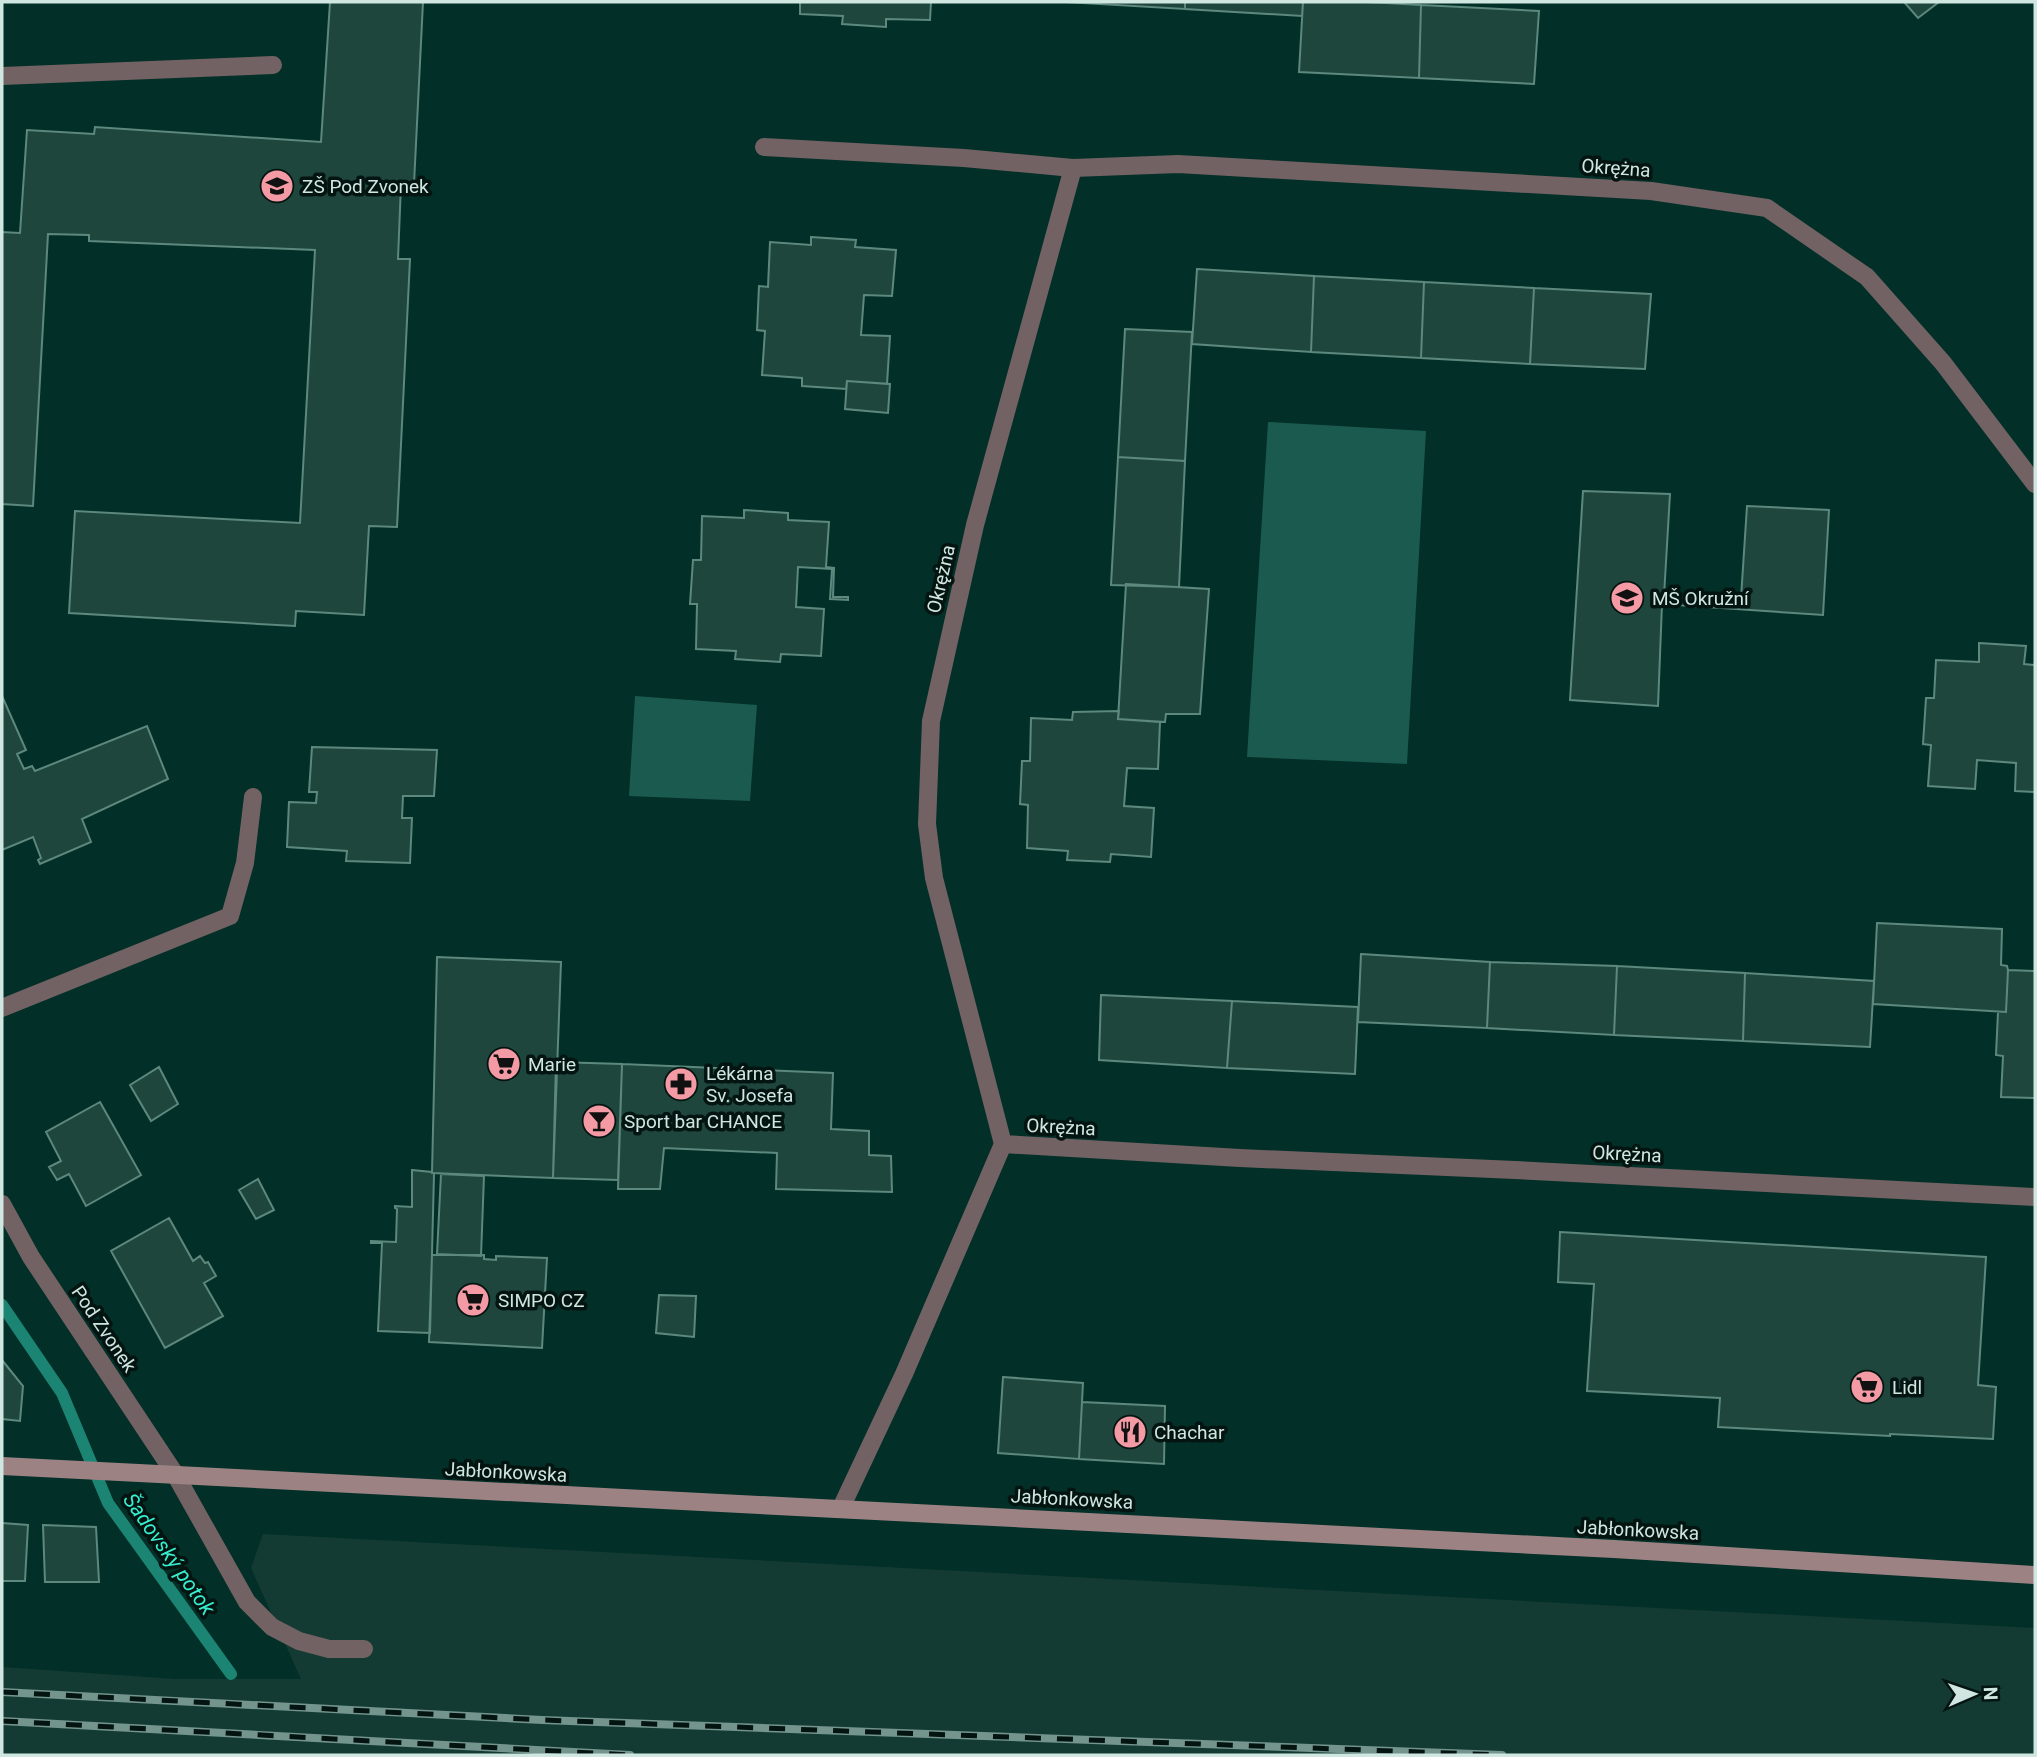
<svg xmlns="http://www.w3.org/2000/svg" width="2037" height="1757" font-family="Roboto,sans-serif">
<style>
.built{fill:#133b34}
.green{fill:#1b5a4e}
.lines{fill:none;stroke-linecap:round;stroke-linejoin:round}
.stream{stroke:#1c8472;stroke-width:12}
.building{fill:#1e463d;stroke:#5d887e;stroke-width:2}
.lane{stroke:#736263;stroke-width:18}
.street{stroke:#736263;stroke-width:18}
.secondary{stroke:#9d8284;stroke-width:18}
.rail-casing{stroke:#74948e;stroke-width:8}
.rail{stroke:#041410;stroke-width:5;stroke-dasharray:16;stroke-linecap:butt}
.labels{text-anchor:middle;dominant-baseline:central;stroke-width:7;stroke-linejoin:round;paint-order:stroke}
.street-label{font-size:19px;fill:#d0e6e0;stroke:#041410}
.poi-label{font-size:19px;fill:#d0e6e0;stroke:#041410;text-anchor:start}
.water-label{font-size:21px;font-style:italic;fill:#36efd0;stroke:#041410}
</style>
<rect width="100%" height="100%" fill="#022f27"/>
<!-- built -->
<path class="built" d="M263,1534l1772,94v127h-2033v-88l174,12h125l-50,-111z"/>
<!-- green -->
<path class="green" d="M1268,422l158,9 -19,333 -160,-7z
M635,696l122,9 -7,96 -121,-5z"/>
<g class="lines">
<!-- stream -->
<path class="stream" d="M2,1305l60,88 46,110 123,171"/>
</g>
<!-- building -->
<path class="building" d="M330,2h93l-9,182h-13l-3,75h12l-13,268 -28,-1 -5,89 -68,-4 -1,15 -226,-13 6,-102 225,12 15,-273 -226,-9v-6l-41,-1 -15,272 -31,-2v-272l18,1 7,-103 67,4 1,-7 226,15z
M800,2h131l-1,18 -44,-1v8l-44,-3 1,-8 -43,-2z
M1065,2h120v7z
M1185,2h118l-1,14 -117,-7z
M1303,2h64l54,3 -2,73 -120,-6z
M1904,2h35l-21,16z
M1421,5l118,6 -5,73 -115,-6z
M811,237l45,3 -1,7 41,3 -4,46 -28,-1 -3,40 29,1 -3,48 -40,-3 -1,8 -44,-3v-8l-40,-3 3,-44 -8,-1 2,-44 9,1 2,-45 41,3z
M1197,269l117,7 -3,76 -119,-8z
M1314,276l110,6 -3,76 -110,-6z
M1424,282l110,6 -4,76 -109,-6z
M1534,288l117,6 -6,75 -115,-5z
M1125,329l67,3 -7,129 -67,-4z
M847,381l43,3 -2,29 -43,-4z
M1118,457l67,4 -6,126 -68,-2z
M1583,491l87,3 -6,102 77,2 6,-92 82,4 -6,105 -161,-11 -4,102 -88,-6z
M744,510l44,3v7l41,2 -3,45 8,1 -1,29h15v3l-18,-1 2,-30 -34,-2 -2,40 28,2 -3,47 -40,-2 -1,8 -45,-3 1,-8 -40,-2 1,-45h-7l3,-44h8l1,-44 42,2z
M1126,584l83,5 -9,125h-34l-1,8 -47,-3z
M1979,643l47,3 -2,18 11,1v127l-20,-1 1,-28 -39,-3 -2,29 -47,-3 3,-41 -8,-1 3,-46h8l2,-38 43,2z
M2,696l24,54 -9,4 7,15 8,-3 3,5 112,-45 21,53 -86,40 9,23 -51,22 -2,-4 3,-2 -8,-21 -31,13z
M1119,711l-1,8 42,3 -2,47 -31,-1 -3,38 30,2 -3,49 -40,-3 -1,8 -43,-2 1,-9 -41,-3 1,-43 -8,-1 2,-43h8l1,-43 41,2 1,-8z
M312,747l125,3 -3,46h-31l-1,22h10l-2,45 -64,-2 1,-10 -60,-4 2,-45 27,1 1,-11h-8z
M1877,923l125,6 -1,36 6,1 1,4 -2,42 -133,-8z
M1361,954l129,8 -3,66 -129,-6z
M437,957l124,5 -8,216 -121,-5z
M1490,962l127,4 -3,69 -127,-7z
M1617,966l128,7 -2,68 -129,-6z
M2008,970l27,1v127l-34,-1 2,-41 -7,-1 2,-43h8z
M1745,973l129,8 -4,66 -127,-6z
M1101,995l131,6 -5,67 -128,-8z
M1232,1001l126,6 -3,67 -128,-6z
M556,1062l66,2 -4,116 -65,-2z
M622,1064l211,9 -2,56 38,2v24l22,1 1,36 -116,-3 1,-36 -113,-5 -4,41h-42z
M159,1067l19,37 -27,17 -21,-36z
M100,1102l41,73 -55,31 -17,-32 -12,6 -8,-13 12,-6 -15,-29z
M412,1170l20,2 2,2 -4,159 -52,-2 4,-88h-11v-2l25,1 1,-33 -2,-1v-2l17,1z
M441,1174l43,2 -3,80 -44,-2z
M258,1179l16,31 -18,9 -17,-29z
M169,1218l24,43 7,-5 5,7 3,-1 8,14 -12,7 19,33 -58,32 -54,-97z
M1560,1232l426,25 -8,128 18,2 -3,52 -103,-5v2l-172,-9 2,-29 -133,-7 7,-107 -36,-2z
M432,1255h52v4l12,1v-4l51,2 -5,90 -113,-6z
M659,1295l37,1 -2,41 -38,-4z
M2,1360l21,26 -3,35 -18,-2z
M1003,1377l80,6 -4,76 -81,-6z
M1082,1402l83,4 -1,58 -85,-5z
M2,1523l26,2 -3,56h-23z
M43,1525l53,2 3,55h-54z"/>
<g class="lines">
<!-- lane -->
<path class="lane" d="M2,76l271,-11
M175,1474l72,128 25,25 27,14 30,8h35"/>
<!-- street -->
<path class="street" d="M764,147l200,11 109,10 105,-4 473,27 116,17 100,69 76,86 92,121
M2,1008l228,-92 15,-53 8,-66
M1003,1144l237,14 275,12 520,27
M1003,1144l-69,-266 -7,-54 4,-103 44,-196 98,-357
M2,1204l29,53 144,217
M841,1508l63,-134 99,-230"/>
<!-- secondary -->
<path class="secondary" d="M2,1466l1612,83 421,26"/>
<defs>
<path id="rail" d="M2,1692l540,28 960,35
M2,1721l628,34"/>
</defs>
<!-- rail casing -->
<use href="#rail" class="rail-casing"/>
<!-- rail -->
<use href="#rail" class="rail"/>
</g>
<!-- icons -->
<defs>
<symbol id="school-disc" viewBox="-11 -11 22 22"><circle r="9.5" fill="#f49aa4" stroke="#041410"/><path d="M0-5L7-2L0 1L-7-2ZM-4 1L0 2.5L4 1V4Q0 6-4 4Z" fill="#111"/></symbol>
<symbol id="supermarket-disc" viewBox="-11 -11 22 22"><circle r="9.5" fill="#f49aa4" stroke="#041410"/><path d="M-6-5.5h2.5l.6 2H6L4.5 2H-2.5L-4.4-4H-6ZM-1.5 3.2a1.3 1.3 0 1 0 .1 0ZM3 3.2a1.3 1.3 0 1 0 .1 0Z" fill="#111"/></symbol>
<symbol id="pharmacy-disc" viewBox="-11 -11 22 22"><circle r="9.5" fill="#f49aa4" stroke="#041410"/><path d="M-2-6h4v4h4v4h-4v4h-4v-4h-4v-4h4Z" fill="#111"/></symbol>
<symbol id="bar-disc" viewBox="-11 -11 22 22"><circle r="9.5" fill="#f49aa4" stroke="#041410"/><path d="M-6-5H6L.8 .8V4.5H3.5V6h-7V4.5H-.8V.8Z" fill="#111"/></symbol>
<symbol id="restaurant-disc" viewBox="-11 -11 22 22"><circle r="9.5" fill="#f49aa4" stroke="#041410"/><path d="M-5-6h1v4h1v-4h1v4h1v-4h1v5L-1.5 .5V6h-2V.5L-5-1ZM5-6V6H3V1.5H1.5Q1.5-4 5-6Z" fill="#111"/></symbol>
</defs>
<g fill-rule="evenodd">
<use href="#school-disc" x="258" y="167" width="38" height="38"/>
<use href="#school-disc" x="1608" y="579" width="38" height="38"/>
<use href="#supermarket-disc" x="485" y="1045" width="38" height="38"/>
<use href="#pharmacy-disc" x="662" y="1065" width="38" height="38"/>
<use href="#bar-disc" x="580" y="1102" width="38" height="38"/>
<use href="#supermarket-disc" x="454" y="1281" width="38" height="38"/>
<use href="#supermarket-disc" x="1848" y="1368" width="38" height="38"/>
<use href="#restaurant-disc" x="1111" y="1413" width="38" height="38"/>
</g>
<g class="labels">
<!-- street labels -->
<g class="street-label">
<text transform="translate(1616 168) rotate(4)">Okrężna</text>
<text transform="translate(941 579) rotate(-77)">Okrężna</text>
<text transform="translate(1061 1127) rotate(3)">Okrężna</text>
<text transform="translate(1627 1154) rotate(3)">Okrężna</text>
<text transform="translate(104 1329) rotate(56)">Pod Zvonek</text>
<text transform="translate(506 1472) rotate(3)">Jabłonkowska</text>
<text transform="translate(1072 1499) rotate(3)">Jabłonkowska</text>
<text transform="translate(1638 1530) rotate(3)">Jabłonkowska</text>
</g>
<!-- poi labels -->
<g class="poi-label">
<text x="302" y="186">ZŠ Pod Zvonek</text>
<text x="1652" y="598">MŠ Okružní</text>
<text x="528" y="1064">Marie</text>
<text x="706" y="1073">Lékárna<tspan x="706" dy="22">Sv. Josefa</tspan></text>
<text x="624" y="1121">Sport bar CHANCE</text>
<text x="498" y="1300">SIMPO CZ</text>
<text x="1892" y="1387">Lidl</text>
<text x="1154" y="1432">Chachar</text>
</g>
<!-- water labels -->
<g class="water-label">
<text transform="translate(169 1554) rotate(55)">Šadovský potok</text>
</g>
</g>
<!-- border -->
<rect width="2037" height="1757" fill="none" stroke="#d0e6e0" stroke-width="7"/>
<!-- north arrow -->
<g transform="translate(1974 1694) rotate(88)" stroke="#041410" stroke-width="5" paint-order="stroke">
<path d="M0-5L12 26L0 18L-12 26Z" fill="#d0e6e0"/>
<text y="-10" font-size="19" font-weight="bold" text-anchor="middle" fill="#d0e6e0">N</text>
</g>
</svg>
